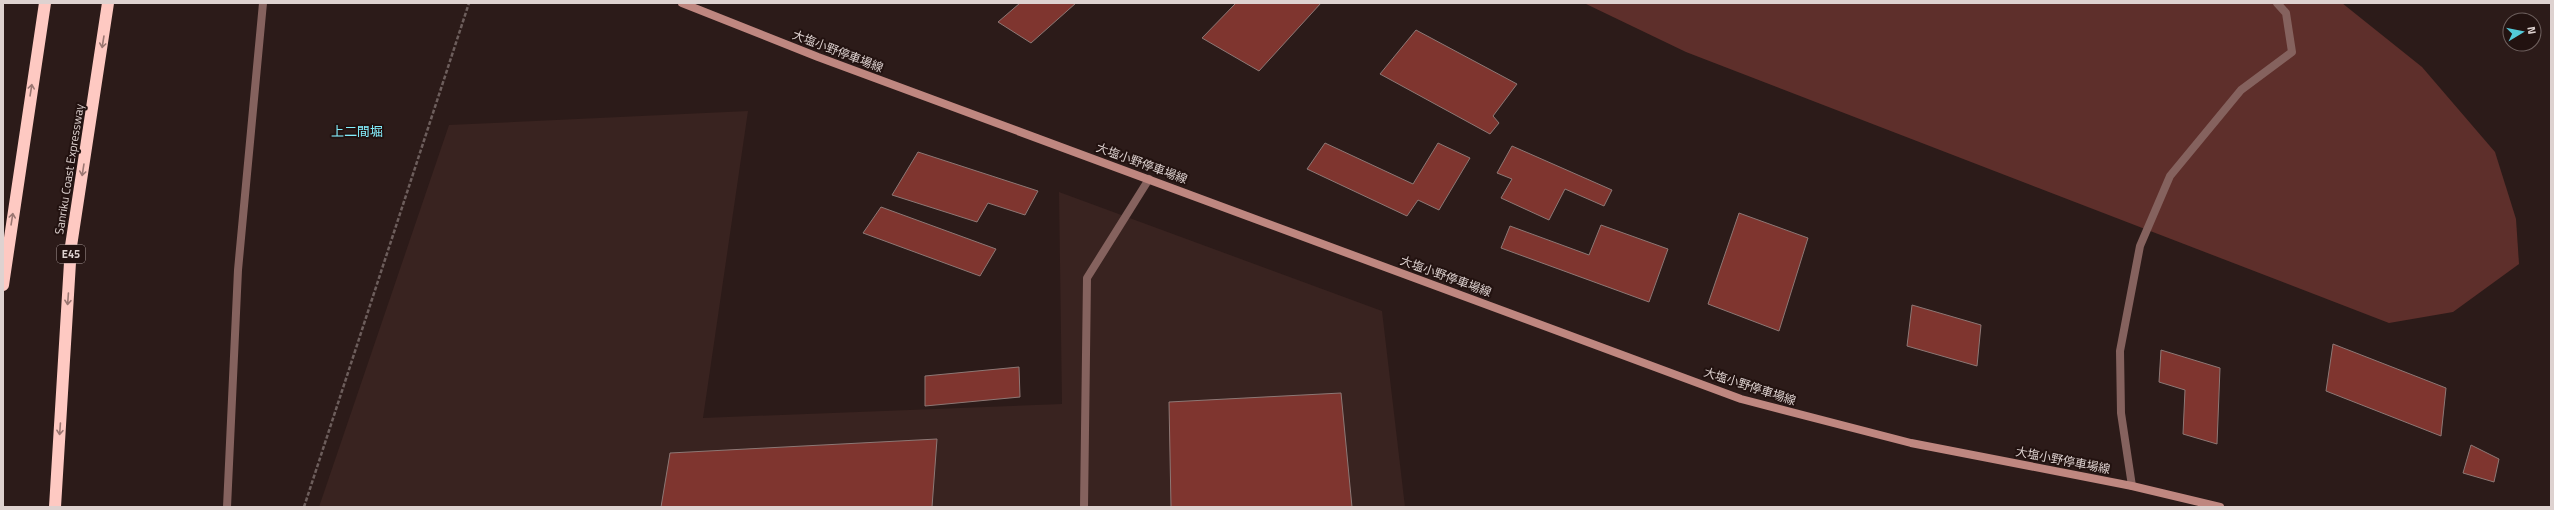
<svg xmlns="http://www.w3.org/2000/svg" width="2554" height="510" font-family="'Titillium Web','Noto Sans JP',sans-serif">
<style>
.built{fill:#392320}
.green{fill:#5e2f2b}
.building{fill:#7f352f;stroke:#8d7875}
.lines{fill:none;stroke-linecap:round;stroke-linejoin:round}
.path{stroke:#6d5e5c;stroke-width:2.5;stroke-dasharray:4 2;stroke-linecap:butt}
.lane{stroke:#85625e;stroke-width:8}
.street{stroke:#85625e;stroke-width:8}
.secondary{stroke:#bf8780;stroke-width:8}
.highway{stroke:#fec9c2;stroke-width:12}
.oneway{stroke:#9b7772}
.labels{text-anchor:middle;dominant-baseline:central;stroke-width:4;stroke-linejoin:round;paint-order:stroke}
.shield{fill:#221210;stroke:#a69896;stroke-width:1}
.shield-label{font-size:11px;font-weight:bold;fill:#ded2d0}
.street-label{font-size:12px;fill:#ded2d0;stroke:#221210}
.neighbourhood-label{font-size:13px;fill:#84eefc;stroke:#221210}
</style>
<rect width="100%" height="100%" fill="#2c1b19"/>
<!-- built -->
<path class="built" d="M748,111l-45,307 359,-14 -3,-212 323,119 23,196h-1086l130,-382z"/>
<!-- green -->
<path class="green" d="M1584,3h758l80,64 73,85 21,67 3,45 -66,48 -64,11 -703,-271z"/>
<!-- building -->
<path class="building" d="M1020,3h56l-45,40 -33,-21z
M1236,3h85l-62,68 -57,-33z
M1416,30l101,54 -24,32 6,7 -9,11 -110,-60z
M1325,143l88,41 25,-41 32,15 -31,52 -21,-10 -11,16 -100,-47z
M1512,146l100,44 -8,16 -39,-17 -16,31 -48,-22 11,-19 -15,-6z
M918,152l120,39 -13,24 -37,-12 -11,19 -85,-27z
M881,207l115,42 -16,27 -117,-43z
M1739,213l69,25 -29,93 -71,-27z
M1601,225l67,24 -19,53 -148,-54 9,-22 79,29z
M1912,305l69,20 -4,41 -70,-20z
M2333,344l113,44 -5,48 -115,-45z
M2161,350l59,18 -3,76 -34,-10 2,-44 -26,-8z
M1019,367l1,30 -95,9v-30z
M1341,393l11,114h-181l-2,-105z
M937,439l-5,68h-271l9,-54z
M2471,445l28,14 -5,23 -31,-9z"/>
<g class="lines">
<!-- path -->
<path class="path" d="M304,507l165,-504"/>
<!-- lane -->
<path class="lane" d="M2132,486l-11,-73 -1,-62 20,-105 30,-70 71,-86 51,-38 -6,-39 -9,-10
M1084,507l3,-229 62,-99"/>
<!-- street -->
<path class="street" d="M227,507l11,-237 25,-267"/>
<!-- secondary -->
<path class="secondary" d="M682,3l136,54 923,342 170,44 221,43 88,21"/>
<!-- highway -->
<path class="highway" d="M3,285l42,-282
M55,507l16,-261 37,-243"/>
</g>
<!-- one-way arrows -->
<defs><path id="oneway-shaft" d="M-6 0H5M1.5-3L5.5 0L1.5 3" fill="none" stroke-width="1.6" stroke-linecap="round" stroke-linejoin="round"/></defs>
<g class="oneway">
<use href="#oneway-shaft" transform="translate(103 42) rotate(99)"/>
<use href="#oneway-shaft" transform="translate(31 90) rotate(-81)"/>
<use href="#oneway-shaft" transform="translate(83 170) rotate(99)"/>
<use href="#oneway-shaft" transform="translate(12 219) rotate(-81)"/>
<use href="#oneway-shaft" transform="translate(68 299) rotate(94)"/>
<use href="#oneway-shaft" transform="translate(60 429) rotate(94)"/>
</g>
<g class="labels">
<!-- shield labels -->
<rect class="shield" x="57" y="245" width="28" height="18" rx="3"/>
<g class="shield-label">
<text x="71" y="254">E45</text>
</g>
<!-- street labels -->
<g class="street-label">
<text transform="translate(838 51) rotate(21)">大塩小野停車場線</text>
<text transform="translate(1142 163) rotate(20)">大塩小野停車場線</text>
<text transform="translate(69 169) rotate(-81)">Sanriku Coast Expressway</text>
<text transform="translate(1446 276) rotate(20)">大塩小野停車場線</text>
<text transform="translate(1750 386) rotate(18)">大塩小野停車場線</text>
<text transform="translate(2063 460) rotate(11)">大塩小野停車場線</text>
</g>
<!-- neighbourhood labels -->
<g class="neighbourhood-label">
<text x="357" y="131">上二間堀</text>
</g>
</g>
<!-- border -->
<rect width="2554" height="510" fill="none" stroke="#ded2d0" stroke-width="8"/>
<!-- north arrow -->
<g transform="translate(2522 32) rotate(80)"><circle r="19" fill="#221210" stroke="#6d5f5d"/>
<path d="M0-3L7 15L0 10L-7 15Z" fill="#53cbda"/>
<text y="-6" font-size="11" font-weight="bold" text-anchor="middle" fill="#ded2d0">N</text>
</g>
</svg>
